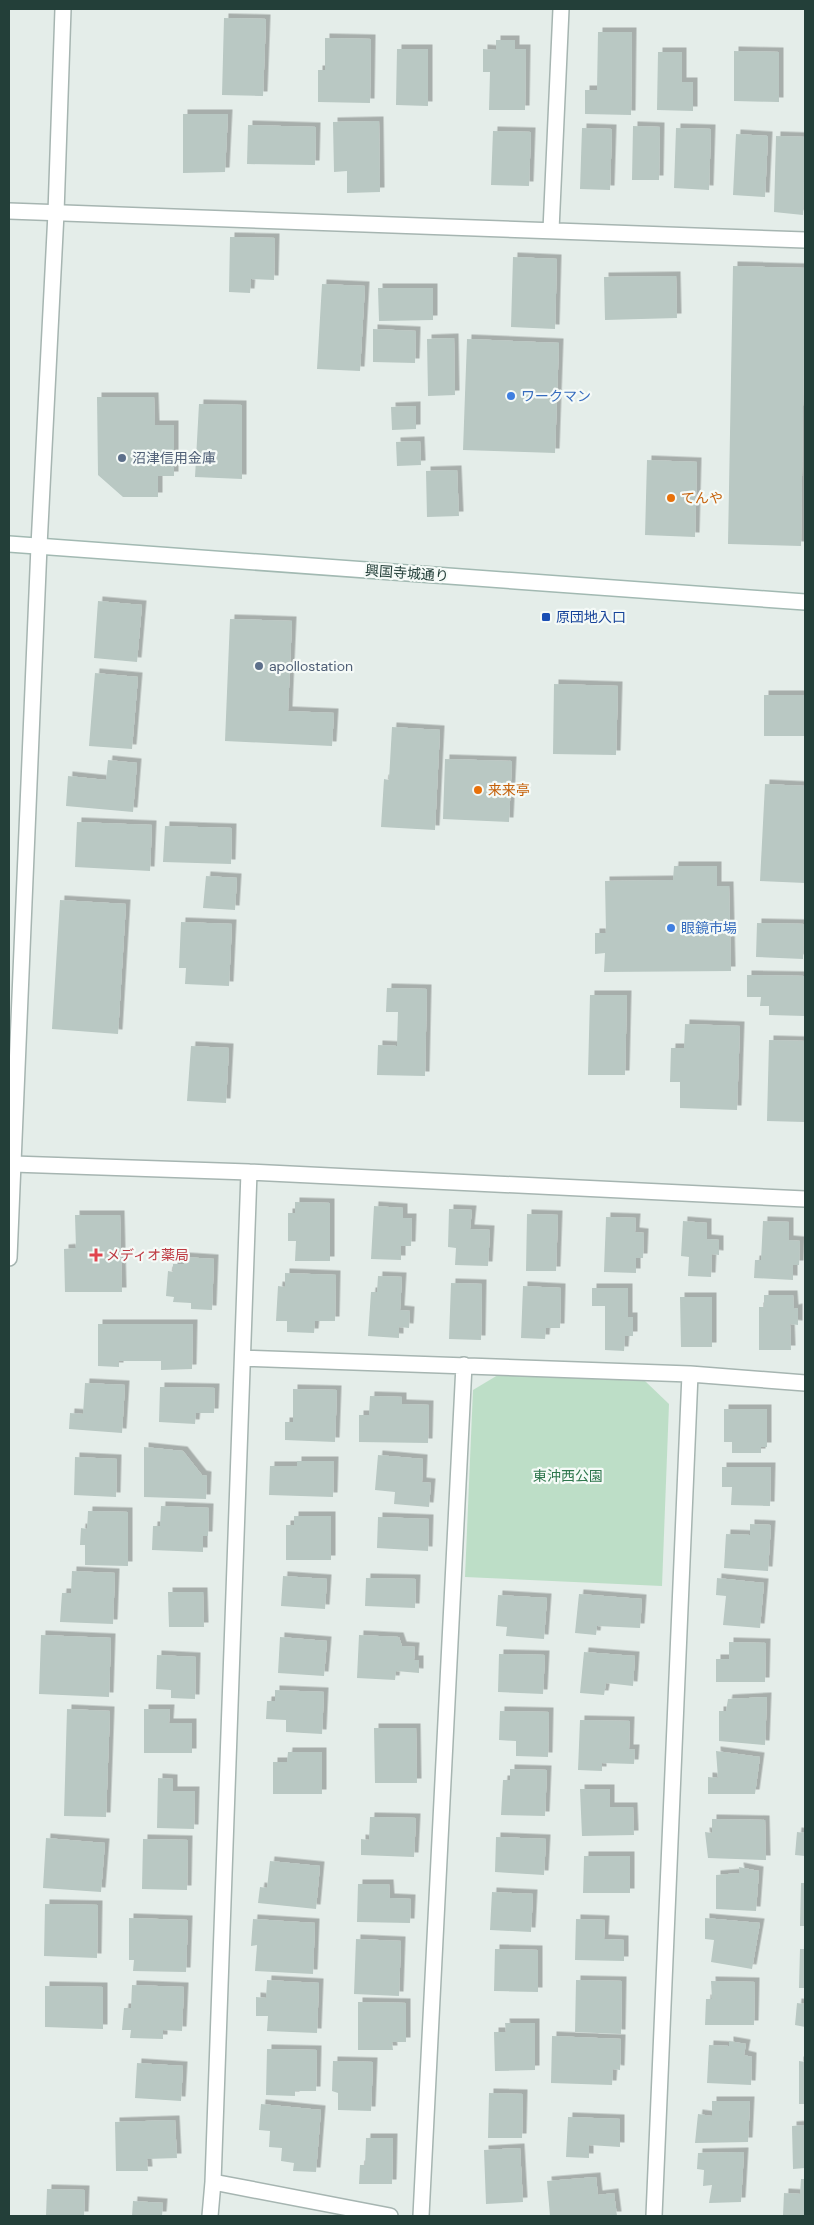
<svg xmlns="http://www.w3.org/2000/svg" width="814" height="2225" font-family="'DM Sans','Noto Sans JP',sans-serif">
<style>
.green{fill:#bddec7}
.building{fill:#b9c8c3;filter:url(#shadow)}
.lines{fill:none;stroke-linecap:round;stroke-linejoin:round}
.minor-casing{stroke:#a6b5b1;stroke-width:18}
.tertiary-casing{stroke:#a6b5b1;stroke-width:18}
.secondary-casing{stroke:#a2b9b2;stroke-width:18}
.minor{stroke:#fff;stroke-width:15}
.tertiary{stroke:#fff;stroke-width:15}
.secondary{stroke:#fff;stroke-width:15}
.shop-dot{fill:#3f7fe0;stroke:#f5faf7;stroke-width:2}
.service-dot{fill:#5c6f8a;stroke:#f5faf7;stroke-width:2}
.food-dot{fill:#e8710a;stroke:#f5faf7;stroke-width:2}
.transit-dot{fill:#1a4fb4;stroke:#f5faf7;stroke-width:2}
.health-dot{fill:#e0444e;stroke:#f5faf7;stroke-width:2}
.labels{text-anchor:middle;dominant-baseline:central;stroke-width:4.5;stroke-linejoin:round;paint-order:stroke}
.shop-label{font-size:14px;fill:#366cbe;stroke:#f5faf7;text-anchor:start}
.service-label{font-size:14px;fill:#4e5e75;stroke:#f5faf7;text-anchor:start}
.food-label{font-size:14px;fill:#c56008;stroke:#f5faf7;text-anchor:start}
.street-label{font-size:14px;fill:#233f39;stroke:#f5faf7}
.transit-label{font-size:14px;fill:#164399;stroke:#f5faf7;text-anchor:start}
.health-label{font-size:14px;fill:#be3a42;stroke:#f5faf7;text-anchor:start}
.park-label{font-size:14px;fill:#2d764c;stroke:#f5faf7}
</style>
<defs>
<filter id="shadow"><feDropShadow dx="4.5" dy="-4.5" stdDeviation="0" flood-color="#0004"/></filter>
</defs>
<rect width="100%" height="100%" fill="#e4ede9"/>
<!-- green -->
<path class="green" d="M498,1375l147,6 24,23 -7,182 -197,-9 8,-187z"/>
<!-- building -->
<path class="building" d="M224,18l42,1 -3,77 -41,-1z
M598,32h34l-1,83 -46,-1v-24h12z
M325,38l46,1 -1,64 -52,-1v-32h7z
M496,40h19v9h11l-1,61h-36l1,-38h-7v-23l13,1z
M397,49h31v57l-32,-1z
M734,51l45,1v50l-45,-1z
M658,52h24v30h11v29l-36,-1z
M183,114h45l-3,58 -42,1z
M379,121l1,71 -33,1v-22l-13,1 -1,-50z
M248,125l68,2 -1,38 -68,-1z
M633,126l27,1 -1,53h-27z
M582,128l30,1 -2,61 -30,-1z
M676,128l35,1 -2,61 -35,-2z
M493,131l38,1 -2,54 -38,-1z
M736,134l32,2 -3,61 -32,-2z
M776,136l29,1 -2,78 -29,-3z
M230,237l45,1 -1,42 -23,-1 -1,14 -21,-1z
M513,257l44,2 -2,70 -44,-2z
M733,266l72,2 -4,278 -73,-2z
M676,276l1,42 -72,2 -1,-43z
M322,284l43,2 -5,85 -43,-2z
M378,288h55v32l-54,1z
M373,329l43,2 -1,32 -42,-1z
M454,338l1,57 -27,1 -1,-57z
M467,339l92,4 -4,110 -92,-3z
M97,397h57l1,28h19v51h-16v21h-35l-25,-22z
M199,404l43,1v74l-47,-2z
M416,406v23l-24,1 -1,-23z
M420,441l1,24 -24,1 -1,-24z
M647,460l50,2 -2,75 -50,-2z
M457,470l2,46 -32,1 -1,-46z
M98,601l44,4 -5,57 -43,-4z
M230,619l62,2 -4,90 46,2 -2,33 -107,-5z
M95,673l43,4 -6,72 -43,-3z
M554,684l64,2 -2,69 -63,-1z
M764,695h41v41h-41z
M392,727l48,3 -5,100 -54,-3 3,-48 5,1z
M445,759l67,2 -3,61 -66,-3z
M108,760l29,3 -4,49 -67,-6 2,-30 38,4z
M765,784l40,2v97l-45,-2z
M77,822l75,3 -2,46 -75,-4z
M165,826l67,2 -1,36 -68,-2z
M674,866h43v20h12l2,85 -127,1 1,-19 -10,1v-21h11l-1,-52 68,-1z
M206,876l31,2 -2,32 -32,-2z
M60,900l66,4 -8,130 -66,-5z
M181,922l51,2 -3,62 -44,-2 1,-16h-7z
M757,923l47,1 -1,35 -47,-2z
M747,975l58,1v40l-36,-1v-9h-9l1,-9h-14z
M387,988l40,1 -2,87 -48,-1 1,-30 19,1 1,-34h-12z
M590,995h37l-2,80h-37z
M685,1024l55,2 -3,84 -57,-2v-26h-10l1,-34h13z
M769,1040l36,1v81l-38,-1z
M191,1046l38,2 -3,55 -39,-2z
M295,1202l35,1v58h-35l1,-20h-8v-28h7z
M374,1206l29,2v10h9l-1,28h-10v14l-30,-1z
M449,1209l23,1 -2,19 20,1 -2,36 -33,-1 1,-17 -8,-1z
M527,1214l31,1 -2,56h-30z
M75,1215h45l2,77h-57l-1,-43 12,-1z
M606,1217l30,1 -1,14 9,1 -1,25h-7v15l-32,-1z
M683,1221l24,2v16l12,1v15l-7,-1 -1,23 -23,-1 1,-19 -8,-1z
M763,1221l26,1v18l11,1 -1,24h-6v15l-39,-2 1,-18h6z
M184,1257l30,2 -2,51 -21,-1v-6l-18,-1 1,-5 -8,-1 2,-25 5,1v-8h11z
M285,1273l51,2 -1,46h-20l-1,12 -27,-1v-11h-11l2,-35 7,1z
M378,1276l24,1 -2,33 10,1 -1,17 -10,-1v11l-31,-2 3,-44h6z
M451,1283l31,1 -1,56 -32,-1z
M523,1286l38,2 -1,40h-14l-1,11 -24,-1z
M592,1288h36v29h5v19h-8l-1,15 -19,-1v-44h-13z
M764,1295h29l1,14 4,-1v17l-8,-1 1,26h-32v-43h5z
M680,1297h32v50h-31z
M98,1324h95l-1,45 -31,1v-9h-42v6l-21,-1z
M85,1383l40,2 -3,48 -53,-4 1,-16 13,1z
M160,1387l55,1 -1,25h-18l-1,11 -36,-2z
M293,1389l44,1 -2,52 -50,-2v-18h8z
M370,1396l32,1v7l27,1 -1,38 -69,-1v-27h10z
M724,1409h43v38h-6v6h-29v-11h-8z
M144,1447l39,4 19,24 5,1 -1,23 -62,-2z
M378,1455l45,4 -1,23 9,1 -2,24 -35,-3 1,-12 -20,-2z
M75,1457l42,2 -1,38 -42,-2z
M297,1461h37l-1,36 -64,-2 1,-29h27z
M722,1467h49l-1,39 -39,-1 1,-18h-10z
M161,1506l48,2 -1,28h-5v16l-51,-2 1,-24h7z
M88,1511l40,1v54l-43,-1v-20h-5l1,-17 6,1z
M294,1516h37v44h-45v-35h8z
M378,1517l51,2 -1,32 -51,-3z
M750,1524l21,1 -3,46 -44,-3 2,-34 24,1z
M72,1571l43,2 -2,51 -53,-2 2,-29h9z
M283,1576l44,3 -2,30 -44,-3z
M366,1578l50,1 -1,29 -50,-2z
M717,1578l47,5 -4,45 -37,-3 3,-29 -10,-1z
M168,1592h35l1,35h-35z
M579,1594l63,5 -2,29 -43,-2 -1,9 -21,-2z
M498,1595l49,3 -3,41 -38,-3 1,-9 -11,-1z
M41,1635l70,3 -2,59 -70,-3z
M359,1635l40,2 3,9 13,1 -1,13h5v13l-23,-2 -1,9 -38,-2z
M280,1637l47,4 -3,35 -46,-3z
M729,1642l37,1 -1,39h-49v-23h13z
M584,1652l51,4 -2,30 -27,-3 -2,12 -24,-2z
M499,1654l46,1 -2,39 -45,-2z
M157,1655l39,2 -1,42 -24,-1v-8l-15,-1z
M275,1690l49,2 -2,42 -36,-2v-12l-20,-1 1,-18h8z
M767,1697l-2,48 -46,-4v-30h7l2,-12z
M67,1709l43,2 -4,106 -42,-1z
M144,1709h26l-1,14h23v30h-48z
M500,1711l49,1 -1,45 -32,-1v-15l-17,-1z
M580,1720l50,1 -1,28h6l-1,15 -32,-1v8l-24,-1z
M374,1728h42l1,55h-42z
M716,1751l44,6 -5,37h-47v-17l10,1z
M288,1752h34v42h-49v-32h14z
M510,1769l37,1 -2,46 -44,-1 2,-35h7z
M158,1778l15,1v12h22l-1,38 -37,-1z
M580,1789h30v18h23l1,28 -52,1z
M370,1817l46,1 -2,39 -53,-2v-16l8,1z
M712,1819l53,1 1,40 -58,-2 -3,-26 7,1z
M797,1832l8,1v23l-10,-1z
M496,1837l50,2 -2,36 -49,-3z
M46,1838l59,5 -4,49 -58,-4z
M143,1839l45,1 -1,50 -45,-1z
M584,1856h46v37h-47z
M270,1861l50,5 -4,43 -58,-6 2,-16 7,1z
M739,1867l20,4 -3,40 -40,-2v-34l24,-2z
M801,1883h4v43h-5z
M358,1884h31l1,14 21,1 -1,24 -53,-1z
M492,1892l41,2 -2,38 -41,-2z
M45,1904l53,1 -1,53 -53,-2z
M129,1918l59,2 -2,52 -53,-1 1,-11h-5z
M705,1918l55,5 -8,46 -41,-7 3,-22 -9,-1z
M253,1919l62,4 -2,51 -58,-3 2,-26 -6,1z
M576,1919l29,1 -1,19 20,1v21l-49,-1z
M356,1939l45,2 -2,55 -45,-2z
M495,1949l43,1v42l-44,-1z
M800,1949h5v39h-6z
M267,1980l52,3 -2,50 -50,-2 1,-15h-12v-19l10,1z
M576,1980l46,1 -1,53 -46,-2z
M711,1981l44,1 -1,43h-49l1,-26h6z
M132,1985l52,2 -2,44 -19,-1v9l-33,-1 1,-8h-9l2,-22h7z
M45,1986l58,1v42l-58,-2z
M358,2002l48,1v39h-14l1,8h-35z
M797,2003l8,1v23l-10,-2z
M505,2023h30v47l-40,1 -1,-39h12z
M552,2036l69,3 -1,31 -7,-1 -1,16 -61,-2z
M729,2041l17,3 -2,11 8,2 -1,28 -44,-2 2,-38 20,1z
M267,2049l50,1 -1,41h-21v5l-29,-1z
M333,2061l40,1 -2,49 -33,-1v-17l-6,-2z
M799,2061l6,1v42h-6z
M137,2063l46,3 -2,35 -46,-3z
M489,2093l34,1 -1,44h-34z
M712,2101h38l-2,41 -53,1 3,-29 14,2z
M261,2104l60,6 -5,62 -23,-1 1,-8 -13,-2 1,-13 -13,-1 1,-16 -11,-1z
M568,2117l52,2v28l-31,-2v13l-23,-1z
M175,2120l2,38 -30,1 1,12h-32l-1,-49z
M805,2125v43l-12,1 -1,-43z
M366,2138h27l-1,46h-33l1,-19h5z
M520,2148l3,54 -37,2 -2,-54z
M744,2152l-3,50 -32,1 3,-18 -9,1 1,-16 -7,-1 1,-16z
M596,2177l2,18 16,-2 3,23h-67l-3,-35z
M801,2179h4v37h-22l1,-23 16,1z
M47,2189l38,1 -1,26h-38z
M133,2201l30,2 -1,13h-30z"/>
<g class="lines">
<defs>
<path id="minor" d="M9,211l796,29
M551,230l10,-221
M13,1164l236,8 556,27
M249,1172l-36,1010 177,34
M243,1358l447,16 115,9
M210,2216l3,-34
M421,2216l43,-851
M654,2216l36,-842"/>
<path id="tertiary" d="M9,1258l30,-712 17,-333 7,-204"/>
<path id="secondary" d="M9,544l796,58"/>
</defs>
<!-- minor casing -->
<use href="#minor" class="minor-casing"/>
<!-- tertiary casing -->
<use href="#tertiary" class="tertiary-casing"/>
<!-- secondary casing -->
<use href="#secondary" class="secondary-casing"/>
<!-- minor -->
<use href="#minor" class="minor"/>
<!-- tertiary -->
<use href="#tertiary" class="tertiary"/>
<!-- secondary -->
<use href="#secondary" class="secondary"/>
</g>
<!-- markers -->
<g class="shop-dot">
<circle cx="511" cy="396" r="5"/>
<circle cx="671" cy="928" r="5"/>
</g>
<g class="service-dot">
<circle cx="122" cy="458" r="5"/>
<circle cx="259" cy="666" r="5"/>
</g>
<g class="food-dot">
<circle cx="671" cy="498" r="5"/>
<circle cx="478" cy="790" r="5"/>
</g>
<rect class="transit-dot" x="541" y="612" width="10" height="10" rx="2.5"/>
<path class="health-dot" d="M93.5 1247.5h5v5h5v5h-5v5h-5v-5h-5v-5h5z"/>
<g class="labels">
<!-- shop labels -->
<g class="shop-label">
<text x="521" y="396">ワークマン</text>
<text x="681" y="928">眼鏡市場</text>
</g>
<!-- service labels -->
<g class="service-label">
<text x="132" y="458">沼津信用金庫</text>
<text x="269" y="666">apollostation</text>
</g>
<!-- food labels -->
<g class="food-label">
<text x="681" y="498">てんや</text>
<text x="488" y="790">来来亭</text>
</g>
<!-- street labels -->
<g class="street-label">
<text transform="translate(407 573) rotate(4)">興国寺城通り</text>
</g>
<!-- transit labels -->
<g class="transit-label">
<text x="556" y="617">原団地入口</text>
</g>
<!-- health labels -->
<g class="health-label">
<text x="106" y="1255">メディオ薬局</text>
</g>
<!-- park labels -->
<g class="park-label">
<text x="568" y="1476">東沖西公園</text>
</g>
</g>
<!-- border -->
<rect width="814" height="2225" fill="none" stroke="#233f39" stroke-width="20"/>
</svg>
